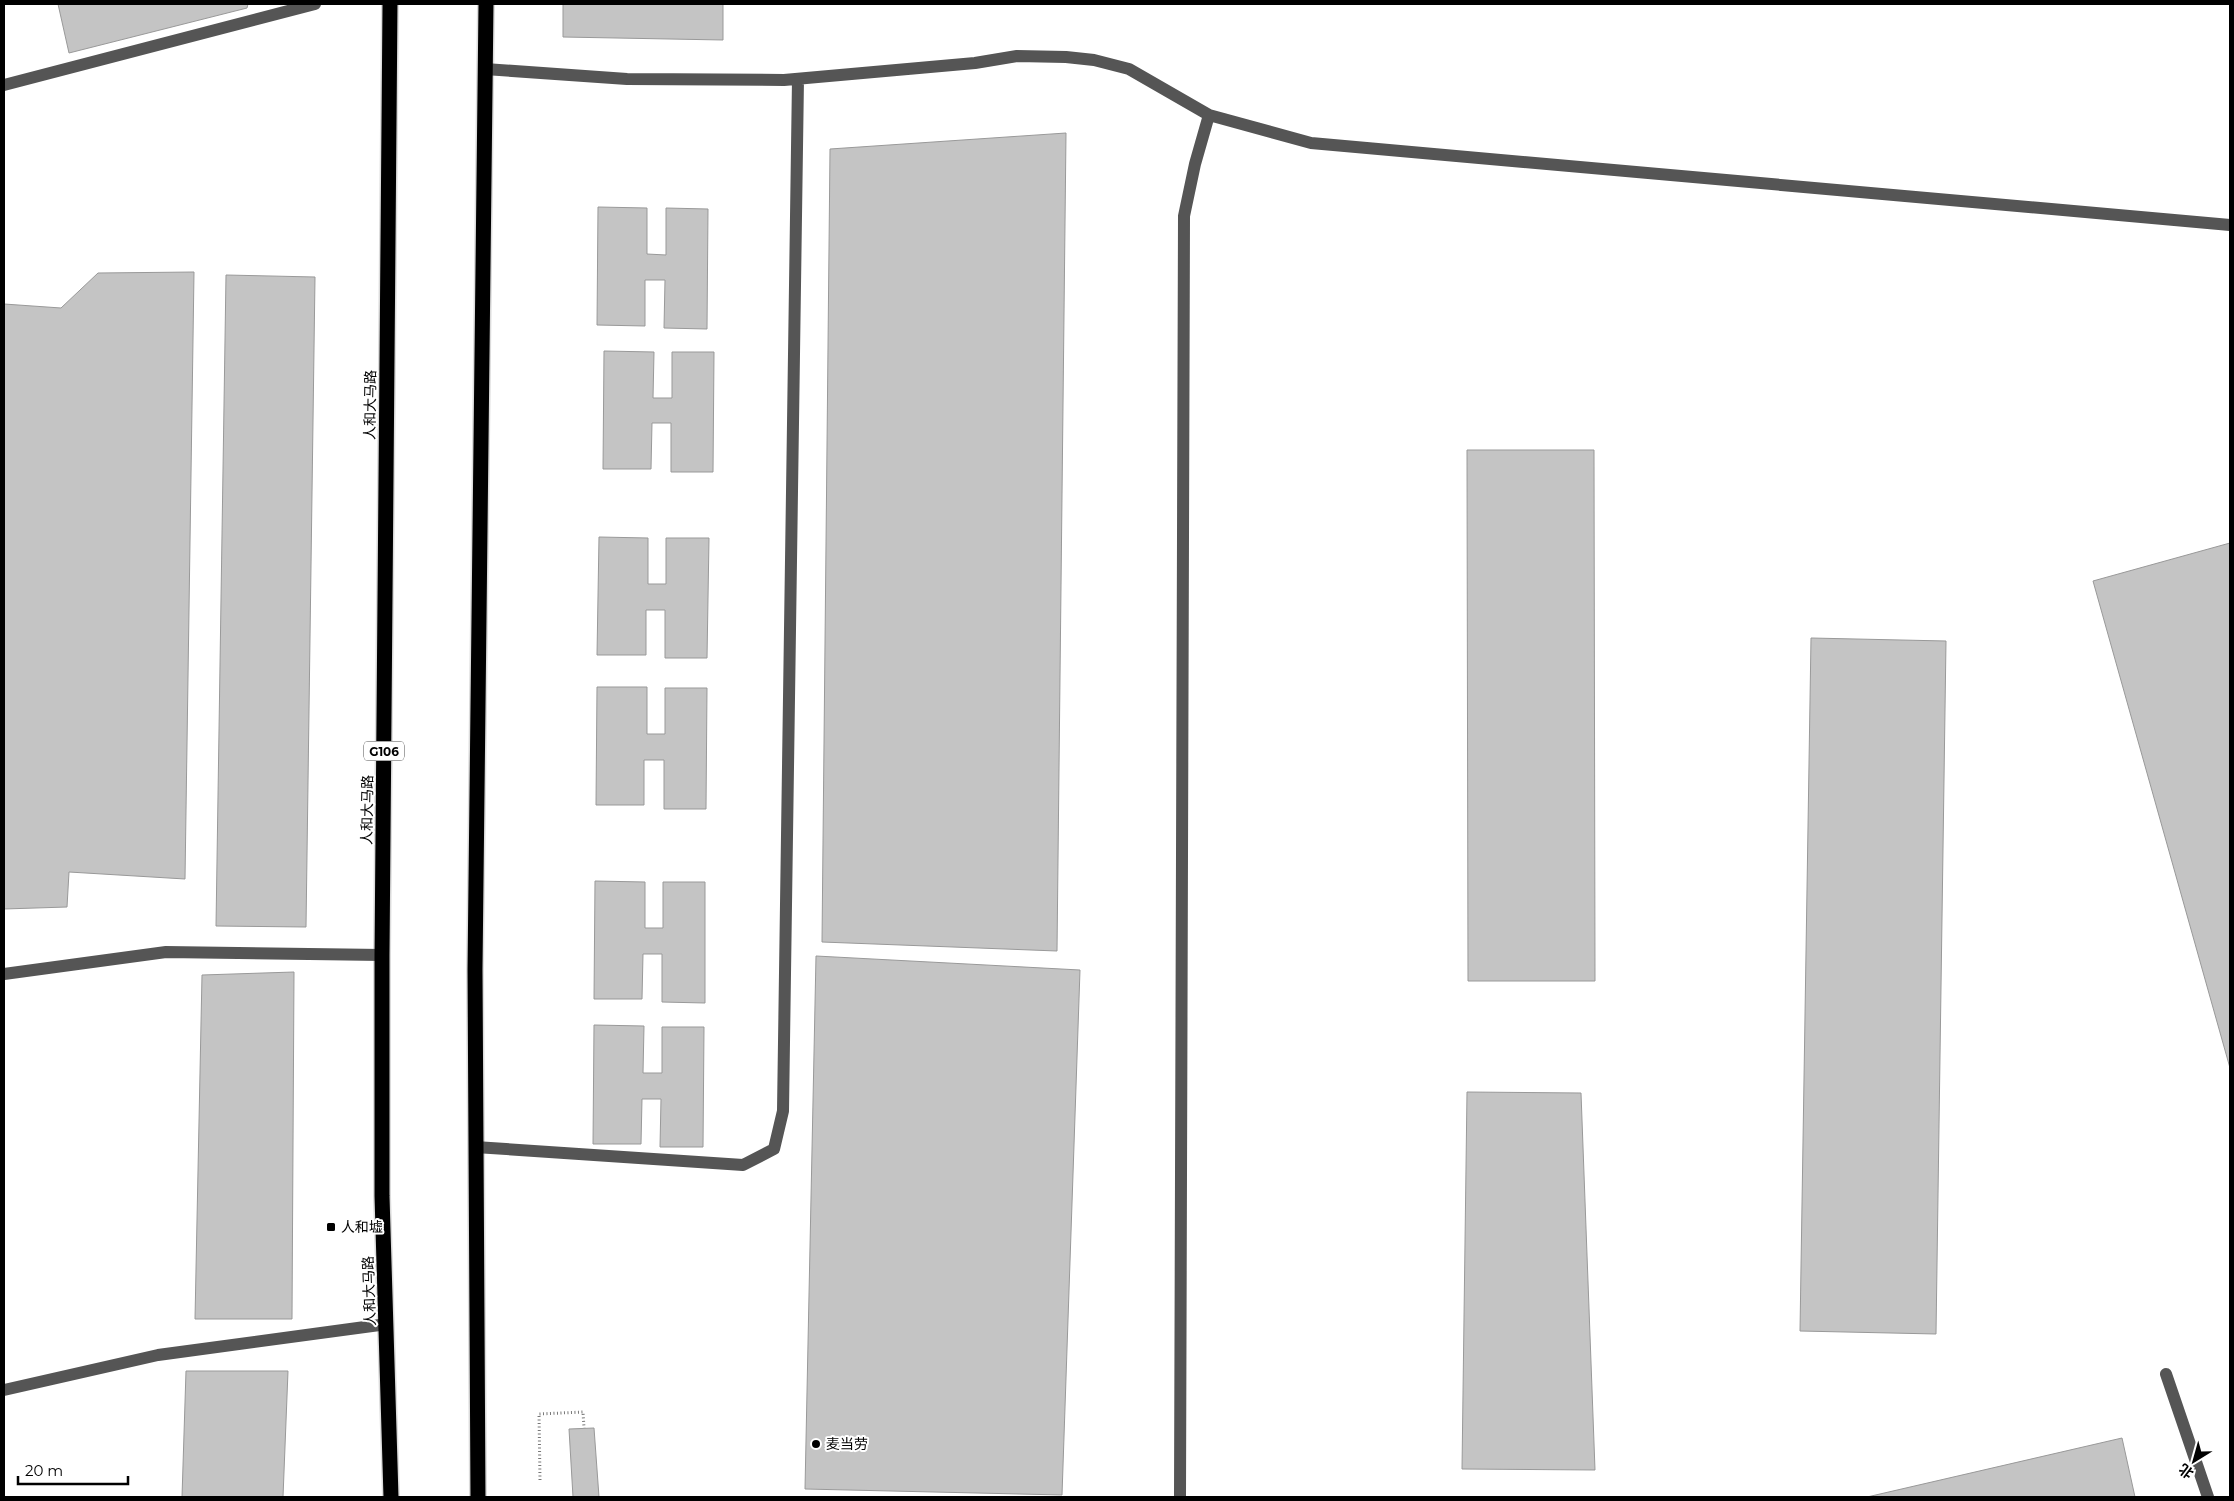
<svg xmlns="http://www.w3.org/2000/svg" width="2234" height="1501" font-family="Montserrat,'Noto Sans SC',sans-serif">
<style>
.building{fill:#c4c4c4;stroke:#999}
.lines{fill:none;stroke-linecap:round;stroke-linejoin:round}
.highway-casing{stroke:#dbdbdb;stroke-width:18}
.path{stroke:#777;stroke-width:3;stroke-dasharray:1 2.5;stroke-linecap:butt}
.minor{stroke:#555;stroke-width:12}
.highway{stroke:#000;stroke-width:15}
.poi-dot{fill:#000;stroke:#fff;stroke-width:2}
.labels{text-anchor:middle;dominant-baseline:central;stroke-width:4;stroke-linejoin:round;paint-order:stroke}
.shield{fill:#fff;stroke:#4c4c4c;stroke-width:1}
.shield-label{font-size:12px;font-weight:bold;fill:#000}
.street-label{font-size:14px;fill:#000;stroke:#fff}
.poi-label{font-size:14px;fill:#000;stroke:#fff;text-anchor:start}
</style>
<rect width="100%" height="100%" fill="#fff"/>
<!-- building -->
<path class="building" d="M58,4h190l-1,4 -178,45z
M563,4h160v36l-160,-3z
M1066,133l-9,818 -235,-9 8,-793z
M598,207l49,1v46l19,1v-47l42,1 -1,120 -43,-1 1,-48h-20v46l-48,-1z
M194,272l-9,607 -116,-7 -2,35 -63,2v-605l57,4 37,-35z
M226,275l89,2 -9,650 -90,-1z
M604,351l50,1 -1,46h19v-46h42l-1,120h-42v-49h-19l-1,46h-48z
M1467,450h127l1,531h-127z
M599,537l49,1v46h18v-46h43l-2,120h-42v-48h-19v45h-49z
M2230,543v525l-137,-487z
M1811,638l135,3 -10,693 -136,-3z
M597,687h50v47h18v-46h42l-1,121h-42v-49h-20v45h-48z
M595,881l50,1v46h18v-46h42v121l-43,-1v-48h-19l-1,45h-48z
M816,956l264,14 -18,525 -257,-6z
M294,972l-2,347h-97l7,-344z
M594,1025l50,1 -1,47h19v-46h42l-1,120h-43l1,-48h-19l-1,45h-48z
M1467,1092l114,1 14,377 -133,-1z
M186,1371h102l-5,126h-101z
M594,1428l5,69h-26l-4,-68z
M2122,1438l13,59h-268z"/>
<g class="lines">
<defs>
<path id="highway" d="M390,4l-8,951v241l9,301
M478,1497l-3,-528 11,-965"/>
</defs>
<!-- highway casing -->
<use href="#highway" class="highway-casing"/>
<!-- path -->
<path class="path" d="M540,1480l-1,-66 44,-2 1,16"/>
<!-- minor -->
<path class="minor" d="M485,69l142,10 157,1 191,-17 42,-7 49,1 28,3 35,9 80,46 102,28 919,82
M4,85l311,-81
M4,974l162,-22 216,3
M475,1147l268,18 31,-16 9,-38 15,-1032
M2166,1374l42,123
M4,1390l154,-35 229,-31
M1180,1497l4,-1281 11,-52 14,-49"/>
<!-- highway -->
<use href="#highway" class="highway"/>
</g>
<!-- markers -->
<g class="poi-dot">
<rect x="326" y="1222" width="10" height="10" rx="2.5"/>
<circle cx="816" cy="1444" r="5"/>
</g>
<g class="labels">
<!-- shield labels -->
<rect class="shield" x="364" y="741.5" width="40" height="19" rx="4"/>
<g class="shield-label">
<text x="384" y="751">G106</text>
</g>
<!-- street labels -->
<g class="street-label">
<text transform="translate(370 405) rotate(-89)">人和大马路</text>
<text transform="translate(367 810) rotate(-89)">人和大马路</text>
<text transform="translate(369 1291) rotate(-92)">人和大马路</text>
</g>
<!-- poi labels -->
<g class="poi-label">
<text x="341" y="1227">人和墟</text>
<text x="826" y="1444">麦当劳</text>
</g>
</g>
<!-- border -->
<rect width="2234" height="1501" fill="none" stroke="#000000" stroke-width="10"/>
<!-- north arrow -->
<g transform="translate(2194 1461) rotate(217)" stroke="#ffffff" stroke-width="4" paint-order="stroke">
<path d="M0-4L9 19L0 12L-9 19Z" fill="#000000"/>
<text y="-8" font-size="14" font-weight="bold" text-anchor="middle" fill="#000000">北</text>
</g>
<!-- scale -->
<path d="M18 1476v8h110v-8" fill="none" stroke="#000000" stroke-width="2.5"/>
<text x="25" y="1476" font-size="15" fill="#000000" stroke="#ffffff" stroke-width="4" paint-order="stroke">20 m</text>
</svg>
